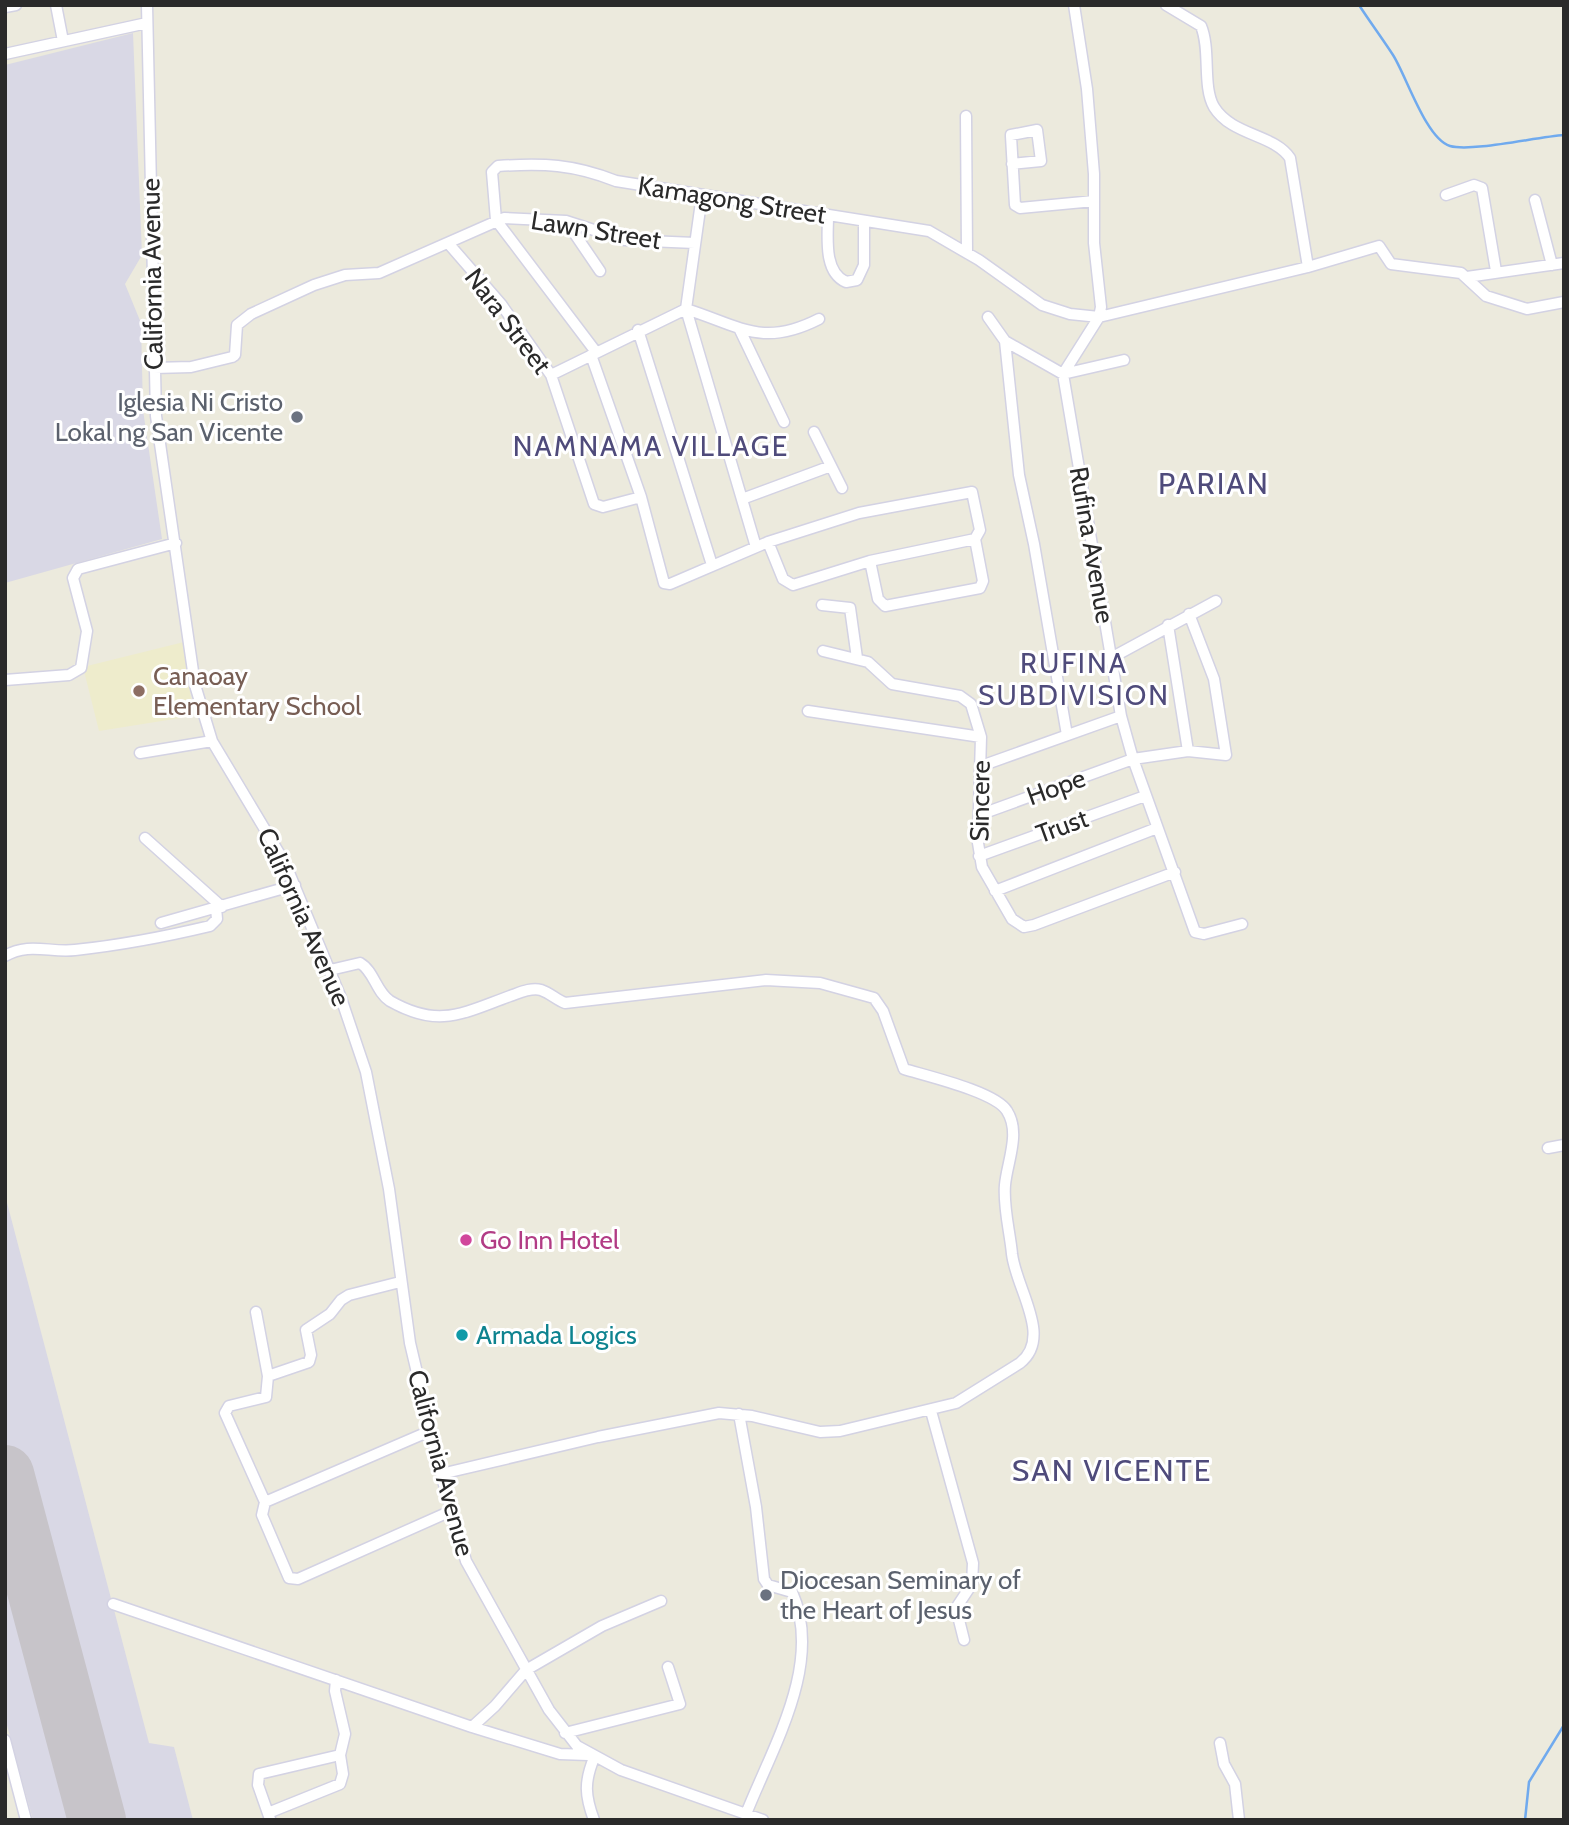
<svg xmlns="http://www.w3.org/2000/svg" width="1569" height="1825" font-family="Cabin,sans-serif">
<style>
.education{fill:#eeeccc}
.airport{fill:#d9d8e5}
.lines{fill:none;stroke-linecap:round;stroke-linejoin:round}
.stream{stroke:#70aaee;stroke-width:2.5}
.runway{stroke:#c7c4c9;stroke-width:58}
.minor-casing{stroke:#d3d2e3;stroke-width:13}
.minor{stroke:#fff;stroke-width:10}
.worship-dot{fill:#6b7280;stroke:#fff;stroke-width:2.5}
.education-dot{fill:#8d6e63;stroke:#fff;stroke-width:2.5}
.hotel-dot{fill:#d1479c;stroke:#fff;stroke-width:2.5}
.culture-dot{fill:#0f9aa8;stroke:#fff;stroke-width:2.5}
.labels{text-anchor:middle;dominant-baseline:central;stroke-width:6;stroke-linejoin:round;paint-order:stroke}
.street-label{font-size:26px;fill:#2a2a2a;stroke:#fff}
.worship-label{font-size:26px;fill:#5b616d;stroke:#fff;text-anchor:end}
.education-label{font-size:26px;fill:#785e54;stroke:#fff;text-anchor:start}
.hotel-label{font-size:26px;fill:#b23c85;stroke:#fff;text-anchor:start}
.culture-label{font-size:26px;fill:#0d838f;stroke:#fff;text-anchor:start}
.neighbourhood-label{font-size:28px;letter-spacing:2px;fill:#4f4b7b;stroke:#fff}
.quarter-label{font-size:30px;letter-spacing:2px;fill:#4f4b7b;stroke:#fff}
</style>
<rect width="100%" height="100%" fill="#eceadd"/>
<!-- education -->
<path class="education" d="M184,642l9,74 -94,15 -16,-64z"/>
<!-- airport -->
<path class="airport" d="M133,33l9,222 -17,29 16,39 2,87 19,129 -157,44v-518z
M5,1195l144,548 25,4 19,73h-160l-28,-102z"/>
<g class="lines">
<!-- stream -->
<path class="stream" d="M1359,5c11,17 23,33 34,50 13,20 33,84 57,91 22,6 86,-9 114,-11
M1525,1820l4,-38 35,-57"/>
<!-- runway -->
<path class="runway" d="M5,1474l92,346"/>
<defs>
<path id="minor" d="M56,5l7,36
M147,5l9,411 39,269 17,56 73,122 56,135 25,74 23,117 21,154 31,131 25,87 83,149 28,36 44,24 142,50
M1074,5l13,84 7,85v69l7,64 -2,10 -36,57 58,342 12,43 62,173 9,2 38,-10
M1166,5l35,21c10,24 1,60 13,81 18,29 60,27 76,51l18,109 71,-21 12,18 70,9 25,23 41,13 37,-7
M5,7l11,-2
M5,54l142,-31
M966,116l1,137
M1012,164l29,-3 -4,-31 -26,5v1l4,69 5,3 74,-7
M702,195l-16,114 70,238
M1446,195l28,-10 8,3 14,83
M1535,200l17,65
M828,216c0,20 -5,56 18,66l11,-2 7,-15v-44
M496,220l-4,-48 6,-6c45,-3 75,-2 118,15l313,50 50,29 63,45 28,9 29,3 209,-50
M496,220l100,132
M566,221l34,50
M448,243l53,61 50,71 43,129 9,3 38,-10
M1467,277l97,-14
M686,309c54,17 76,39 133,10
M988,317l17,24 58,33 61,-14
M739,328l45,94
M638,330l74,235
M1005,341l14,134 15,69 33,191
M591,355l50,142 23,86 6,1 98,-42 91,-29 113,-21 8,38 -5,9 8,42 -3,7 -95,18 -7,-7 -8,-38
M154,368l37,-1 41,-10 3,-2 2,-30 14,-11 63,-29 31,-10 34,-2 125,-55 62,3 59,19 70,3
M551,375l135,-66
M814,432l28,56
M742,499l89,-33
M768,542l15,37 10,6 77,-24 105,-22
M822,605l28,3 7,50
M1168,625l20,126
M823,651l45,11 24,22 68,12 11,8 10,33 -3,106 4,24 30,52 12,8 10,-2 141,-53
M1111,658l105,-57
M5,680l64,-5 12,-7 6,-37 -14,-53 5,-9 98,-26
M808,711l173,26
M140,753l72,-12
M981,766l140,-50
M979,815l154,-56 55,-8 38,4 -12,-76 -25,-65
M145,838l77,69
M979,856l166,-60
M995,891l162,-63
M161,923l134,-38
M5,956c24,-14 45,-3 70,-6 47,-5 89,-13 135,-24l7,-7 -1,-11
M330,970l30,-7c14,8 16,29 30,38 49,28 73,12 120,-5 9,-3 21,-9 31,-6 9,3 16,10 24,13l201,-23 54,3 54,15 9,13 21,58c23,7 92,23 103,42 14,22 0,51 -2,74 -2,22 5,47 7,69 4,35 41,83 8,109l-64,40 -116,28 -20,1 -68,-16 -33,-3 -121,24 -157,37
M1548,1148l16,-3
M256,1312l12,64 41,-14 2,-7 -5,-25 24,-16 11,-14 8,-5 51,-13
M268,1376l-2,21 -37,9 -4,7 40,89 -3,13 27,63 9,1 153,-68
M931,1411l42,152 -1,21 -16,24 8,32
M739,1414l17,93 8,72 4,6 24,7c32,71 -20,156 -46,222
M265,1502l165,-71
M113,1604l359,123 88,27 28,1
M472,1727l23,-21 31,-36 76,-44 59,-25
M565,1733l115,-29 -12,-37
M5,1740l21,80
M1220,1743l4,21 11,20 4,36
M268,1813l72,-29 3,-10 -3,-19 5,-21 -10,-43 1,-11
M270,1819l-12,-34 1,-11 81,-19
M594,1820c-9,-24 -10,-38 0,-62"/>
</defs>
<!-- minor casing -->
<use href="#minor" class="minor-casing"/>
<!-- minor -->
<use href="#minor" class="minor"/>
</g>
<!-- markers -->
<g class="worship-dot">
<circle cx="297" cy="417" r="7"/>
<circle cx="766" cy="1595" r="7"/>
</g>
<circle class="education-dot" cx="139" cy="691" r="7"/>
<circle class="hotel-dot" cx="466" cy="1240" r="7"/>
<circle class="culture-dot" cx="462" cy="1335" r="7"/>
<g class="labels">
<!-- street labels -->
<g class="street-label">
<text transform="translate(732 200) rotate(9)">Kamagong Street</text>
<text transform="translate(596 230) rotate(9)">Lawn Street</text>
<text transform="translate(152 274) rotate(-91)">California Avenue</text>
<text transform="translate(508 321) rotate(53)">Nara Street</text>
<text transform="translate(1092 545) rotate(80)">Rufina Avenue</text>
<text transform="translate(1056 787) rotate(-20)">Hope</text>
<text transform="translate(980 801) rotate(-89)">Sincere</text>
<text transform="translate(1062 826) rotate(-20)">Trust</text>
<text transform="translate(304 917) rotate(66)">California Avenue</text>
<text transform="translate(441 1463) rotate(75)">California Avenue</text>
</g>
<!-- worship labels -->
<g class="worship-label">
<text x="283" y="402">Iglesia Ni Cristo<tspan x="283" dy="30">Lokal ng San Vicente</tspan></text>
<text x="780" y="1580" text-anchor="start">Diocesan Seminary of<tspan x="780" dy="30">the Heart of Jesus</tspan></text>
</g>
<!-- education labels -->
<g class="education-label">
<text x="153" y="676">Canaoay<tspan x="153" dy="30">Elementary School</tspan></text>
</g>
<!-- hotel labels -->
<g class="hotel-label">
<text x="480" y="1240">Go Inn Hotel</text>
</g>
<!-- culture labels -->
<g class="culture-label">
<text x="476" y="1335">Armada Logics</text>
</g>
<!-- neighbourhood labels -->
<g class="neighbourhood-label">
<text x="651" y="446">NAMNAMA VILLAGE</text>
<text x="1074" y="663">RUFINA<tspan x="1074" dy="32">SUBDIVISION</tspan></text>
</g>
<!-- quarter labels -->
<g class="quarter-label">
<text x="1214" y="483">PARIAN</text>
<text x="1112" y="1470">SAN VICENTE</text>
</g>
</g>
<!-- border -->
<rect width="1569" height="1825" fill="none" stroke="#2a2a2a" stroke-width="14"/>
</svg>
